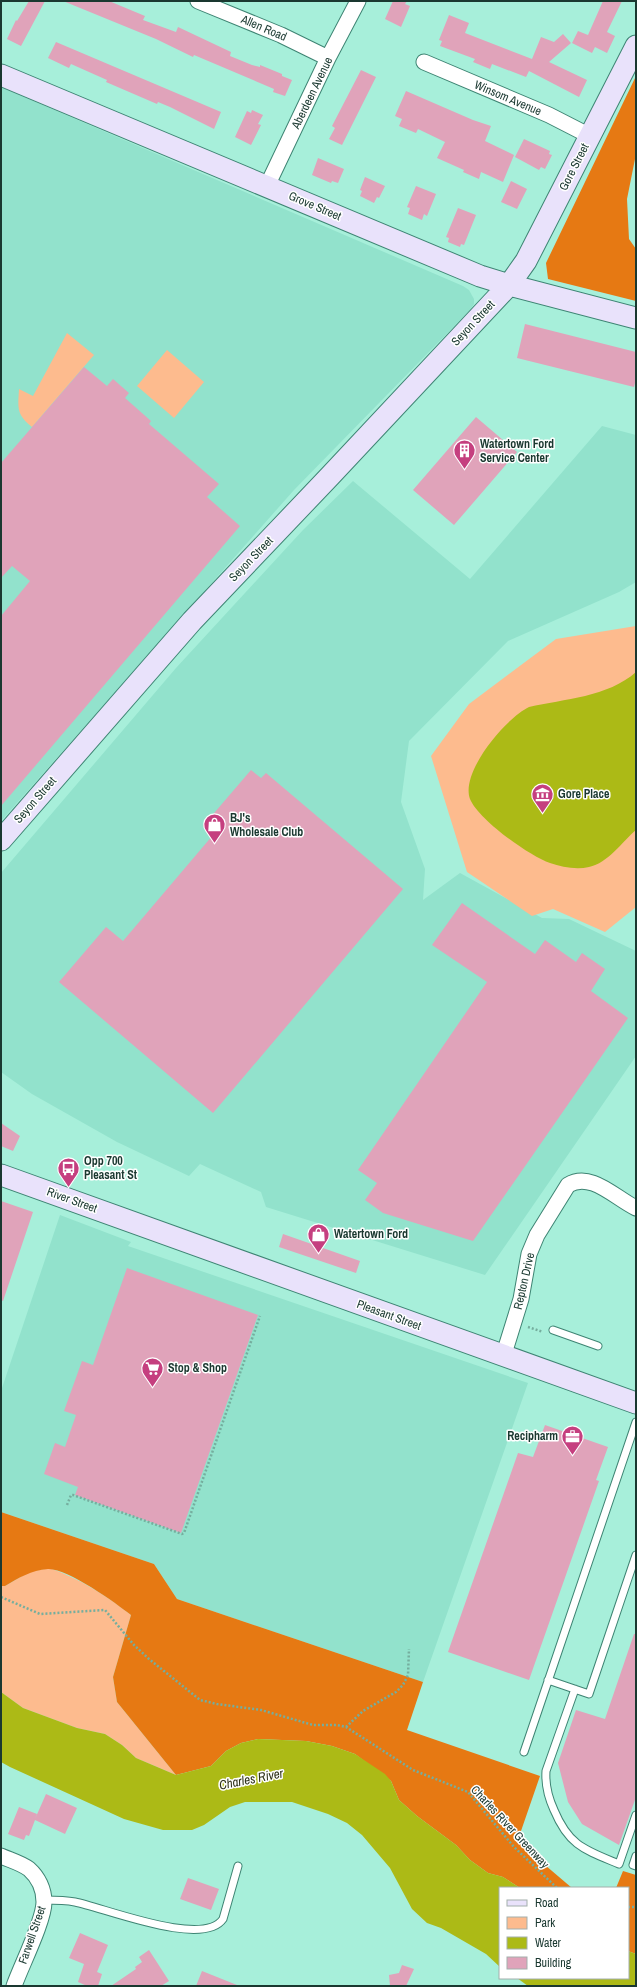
<svg xmlns="http://www.w3.org/2000/svg" width="637" height="1987" font-family="'Archivo Narrow',sans-serif">
<style>
.built{fill:#92e2cc}
.green{fill:#fdbb8e}
.forest{fill:#e67913}
.water{fill:#acba16}
.building{fill:#e0a3ba}
.lines{fill:none;stroke-linecap:round;stroke-linejoin:round}
.lane-casing{stroke:#3e8473;stroke-width:9}
.street-casing{stroke:#3e8473;stroke-width:17}
.secondary-casing{stroke:#3e8473;stroke-width:23}
.path{stroke:#75ae9e;stroke-width:2.5;stroke-dasharray:2 2;stroke-linecap:butt}
.lane{stroke:#fff;stroke-width:7}
.street{stroke:#fff;stroke-width:15}
.secondary{stroke:#e9e2fb;stroke-width:21}
.labels{text-anchor:middle;dominant-baseline:central;stroke-width:3;stroke-linejoin:round;paint-order:stroke}
.street-label{font-size:12px;fill:#1a3830;stroke:#fff}
.poi-label{font-size:12px;font-weight:bold;fill:#1a3830;stroke:#fff;text-anchor:start}
.water-label{font-size:13px;font-style:italic;fill:#2f321a;stroke:#fff}
</style>
<rect width="100%" height="100%" fill="#a7efda"/>
<!-- built -->
<path class="built" d="M1,87l462,199 6,4 5,9v5l-4,6 -176,180 -293,331z
M602,426l34,9v147l-17,10 -111,49 -99,100 -8,61 24,67 -2,31 37,-27 82,45 27,1 67,32v105l-151,219 -219,-68 -5,-15 -61,-28 -11,12 -72,-34 -85,-48 -31,-22v-199l175,-205 127,-138 50,-49 117,98z
M60,1215l71,27 -3,4 400,137 -105,299 -246,-83 -23,-35 -153,-52v-121z"/>
<!-- green -->
<path class="green" d="M67,333l27,22 -62,72c-16,-13 -14,-19 -13,-38l14,7z
M167,350l37,32 -30,36 -37,-32z
M636,626v281l-31,25 -52,-23 -21,7 -65,-44 -36,-116 38,-52 87,-65z
M49,1568c30,10 58,28 82,47l-18,62 4,25 59,73 -40,-17 -14,-13 -17,-11 -28,-6 -54,-20 -22,-16v-106h4l24,-14z"/>
<!-- forest -->
<path class="forest" d="M636,76v78l-9,45 2,40 7,10v52l-88,-22 -2,-16z
M1,1512l153,52 23,35 246,83 -16,48 133,46 -19,55 4,17 47,40h-52l-17,-11 -15,-4 -18,-13 -14,-15 -39,-29 -18,-16 -8,-19 -36,-27 -23,-8 -26,-5 -48,-2 -17,4 -15,8 -15,15 -35,9 -59,-73 -4,-25 18,-62c-15,-12 -64,-47 -83,-46 -17,1 -29,9 -43,17h-4z
M623,1871l13,4v79l-8,-3v-63h-12z"/>
<!-- water -->
<path class="water" d="M636,672v158c-14,12 -28,33 -47,37 -13,3 -27,0 -39,-4 -21,-7 -72,-44 -80,-64 -10,-27 36,-81 59,-92 35,-8 79,-10 107,-35z
M1,1692l22,16 54,20 28,6 17,11 14,13 40,17 35,-9 15,-15 15,-8 17,-4 48,2 26,5 23,8 30,20 6,7 8,19 18,16 39,29 14,15 18,13 15,4 17,11h-20v79l-14,-13 -45,-26 -14,-5 -15,-14 -22,-41 -28,-33 -15,-12 -19,-9 -36,-12h-47l-15,5 -26,18 -12,5h-29l-39,-11 -114,-52 -9,-5z
M628,1951l8,3v32h-108l-11,-8h111z"/>
<!-- building -->
<path class="building" d="M29,1h16l-24,45 -14,-7 9,-19 1,1z
M63,1h46l36,15 -2,4 33,12 2,-5 53,25 -1,4 22,9 8,2v-2l22,9v2l10,4 -7,16 -12,-4 1,-3 -80,-34 -1,2 -37,-18z
M393,1h14l-2,3 5,2 -9,21 -16,-8z
M603,1h19l-15,31 8,4 -8,17 -12,-6 -3,6 -20,-10 6,-12 10,4z
M449,15l20,8 -4,10 67,26 9,-22 13,5 9,-8 8,9 -22,19 38,18 -8,17 -50,-26 -3,6 -34,-13 -2,5 -17,-7 2,-3 -35,-13 2,-5 -3,-1z
M56,42l165,70 -7,17 -44,-22 -12,-5 -1,2 -51,-22 1,-2 -36,-16 -2,4 -21,-10z
M361,70l15,7 -34,68 -13,-6 6,-11 -3,-2z
M406,91l67,29 18,6 -6,15 29,14 -11,27 -22,-10 -2,7 -16,-7 1,-2 -27,-12 8,-16 -27,-13 -2,4 -17,-7 3,-7 -7,-3z
M252,110l11,5 -5,9 3,1 -10,20 -16,-8 12,-26 4,2z
M524,139l26,12 -1,3 3,1 -7,14 -4,-2 -2,3 -24,-13z
M318,158l26,11 -6,14 -6,-2 -1,2 -19,-8z
M365,177l20,9 -6,12 -2,-1 -3,6 -14,-7 2,-5 -2,-1z
M511,181l16,8 -10,20 -16,-7z
M416,186l20,8 -9,22 -3,-2 -2,6 -14,-6 2,-6 -3,-1z
M458,208l18,7 -12,30 -3,-1 -1,3 -12,-5 1,-4 -3,-1z
M525,324l111,28v27l-2,8 -117,-29z
M84,367l23,19 6,-7 16,14 -4,5 26,23 -2,3 70,60 -12,13 33,29 -239,280v-190l29,-35 -18,-15 -11,12v-115z
M476,417l41,35 -63,73 -41,-35z
M251,770l10,8 5,-5 137,116 -190,224 -154,-131 47,-55 17,14 90,-106 -10,-9z
M462,903l73,51 10,-14 31,22 6,-9 23,16 -14,22 37,27 -155,223 -90,-28 -18,-13 12,-17 -19,-13 129,-188 -55,-37z
M1,1123l19,13 -7,15 -12,-5z
M1,1201l32,11 -30,89 -2,-1z
M283,1234l77,27 -4,12 -77,-26z
M127,1268l131,47 -77,218 -106,-38 3,-8 -34,-13 11,-31 10,4 11,-32 -12,-4 18,-50 11,4z
M545,1425l63,22 -12,33 3,1 -70,199 -81,-28 70,-199 15,4z
M634,1634h2v163l-17,48 -37,-21 -14,-22 -10,-39 18,-53 29,9z
M46,1794l31,14 -12,26 -30,-14 -6,16 -3,-1 -2,5 -16,-6 11,-27 18,7 -2,5z
M188,1878l31,11 -8,21 -31,-11z
M80,1933l28,12 -11,27 5,2 -4,12h-11l-9,-4 6,-18 -15,-6z
M149,1950l20,31 -8,5h-50l25,-17 -1,-2 7,-5 -3,-5z
M402,1965l12,4 -8,17h-16l-1,-11 10,-2z
M202,1971l35,14v1h-41z"/>
<g class="lines">
<defs>
<path id="lane" d="M553,1330l45,16
M548,1680l41,14 47,-139
M575,1689l-29,82c-1,15 2,26 8,39 15,36 31,40 65,54l17,-49
M524,1752l112,-330
M636,1856l-3,9 3,1
M44,1900c11,0 21,0 31,2 30,6 128,46 148,17l15,-53"/>
<path id="street" d="M198,1l83,34 47,23
M424,62l125,53 41,21
M267,186l61,-128 30,-57
M503,1357l18,-58 8,-45 8,-19 31,-50c23,-14 47,13 68,23
M1,1856c9,4 20,7 28,13 9,8 15,20 15,33 0,19 -23,64 -30,84"/>
<path id="secondary" d="M1,75l479,201 29,9 127,33
M1,840l191,-219 138,-145 179,-191 17,-24 110,-215
M1,1175l635,228"/>
</defs>
<!-- lane casing -->
<use href="#lane" class="lane-casing"/>
<!-- street casing -->
<use href="#street" class="street-casing"/>
<!-- secondary casing -->
<use href="#secondary" class="secondary-casing"/>
<!-- path -->
<path class="path" d="M528,1327l15,5
M67,1505l4,-10h2l109,39 2,-1 76,-217
M1,1597l39,17 65,-4 29,35 15,14 51,41 17,4 44,6 52,15h24l9,2 67,43 55,22 46,55 43,41
M346,1727l17,-16 33,-19 7,-7 5,-10 1,-26
M628,1907h8"/>
<!-- lane -->
<use href="#lane" class="lane"/>
<!-- street -->
<use href="#street" class="street"/>
<!-- secondary -->
<use href="#secondary" class="secondary"/>
</g>
<!-- icons -->
<defs>
<symbol id="building-pin" viewBox="-11 -11 22 30"><path d="M0 17L-7.5 6A9.5 9.5 0 1 1 7.5 6Z" fill="#c53f7f" stroke="#fff"/><path d="M-4-6H4V6H1V3H-1V6H-4ZM-2.5-4.3h1.7v1.8h-1.7ZM.8-4.3h1.7v1.8H.8ZM-2.5-1h1.7V.8h-1.7ZM.8-1h1.7V.8H.8Z" fill="#fff"/></symbol>
<symbol id="museum-pin" viewBox="-11 -11 22 30"><path d="M0 17L-7.5 6A9.5 9.5 0 1 1 7.5 6Z" fill="#c53f7f" stroke="#fff"/><path d="M0-6L6-3V-2H-6V-3ZM-5-1h2V3h-2ZM-1-1h2V3h-2ZM3-1h2V3H3ZM-6 4H6V6H-6Z" fill="#fff"/></symbol>
<symbol id="shop-pin" viewBox="-11 -11 22 30"><path d="M0 17L-7.5 6A9.5 9.5 0 1 1 7.5 6Z" fill="#c53f7f" stroke="#fff"/><path d="M-5-2.5h2.3a2.7 3.5 0 0 1 5.4 0H5L5.5 6h-11ZM-1.5-2.5h3a1.5 2.3 0 0 0-3 0Z" fill="#fff"/></symbol>
<symbol id="bus-pin" viewBox="-11 -11 22 30"><path d="M0 17L-7.5 6A9.5 9.5 0 1 1 7.5 6Z" fill="#c53f7f" stroke="#fff"/><path d="M-5-6H5V4H4V6H2V4H-2V6H-4V4H-5ZM-3.5-4V0h7V-4ZM-3.5 1.2v1.5H-2V1.2ZM2 1.2v1.5H3.5V1.2Z" fill="#fff"/></symbol>
<symbol id="supermarket-pin" viewBox="-11 -11 22 30"><path d="M0 17L-7.5 6A9.5 9.5 0 1 1 7.5 6Z" fill="#c53f7f" stroke="#fff"/><path d="M-6-5.5h2.5l.6 2H6L4.5 2H-2.5L-4.4-4H-6ZM-1.5 3.2a1.3 1.3 0 1 0 .1 0ZM3 3.2a1.3 1.3 0 1 0 .1 0Z" fill="#fff"/></symbol>
<symbol id="office-pin" viewBox="-11 -11 22 30"><path d="M0 17L-7.5 6A9.5 9.5 0 1 1 7.5 6Z" fill="#c53f7f" stroke="#fff"/><path d="M-6-3h4V-5.5h4V-3h4V5H-6ZM-1-4.5V-3h2v-1.5ZM-6 0V1H6V0Z" fill="#fff"/></symbol>
</defs>
<g fill-rule="evenodd">
<use href="#building-pin" x="452" y="438" width="25" height="34"/>
<use href="#museum-pin" x="530" y="782" width="25" height="34"/>
<use href="#shop-pin" x="202" y="812" width="25" height="34"/>
<use href="#bus-pin" x="56" y="1156" width="25" height="34"/>
<use href="#shop-pin" x="306" y="1222" width="25" height="34"/>
<use href="#supermarket-pin" x="140" y="1356" width="25" height="34"/>
<use href="#office-pin" x="560" y="1424" width="25" height="34"/>
</g>
<g class="labels">
<!-- street labels -->
<g class="street-label">
<text transform="translate(264 28) rotate(23)">Allen Road</text>
<text transform="translate(312 93) rotate(-64)">Aberdeen Avenue</text>
<text transform="translate(508 98) rotate(23)">Winsom Avenue</text>
<text transform="translate(574 167) rotate(-63)">Gore Street</text>
<text transform="translate(315 206) rotate(23)">Grove Street</text>
<text transform="translate(473 323) rotate(-47)">Seyon Street</text>
<text transform="translate(251 559) rotate(-46)">Seyon Street</text>
<text transform="translate(35 800) rotate(-49)">Seyon Street</text>
<text transform="translate(72 1200) rotate(20)">River Street</text>
<text transform="translate(524 1281) rotate(-77)">Repton Drive</text>
<text transform="translate(389 1315) rotate(20)">Pleasant Street</text>
<text transform="translate(510 1827) rotate(47)">Charles River Greenway</text>
<text transform="translate(32 1935) rotate(-71)">Farwell Street</text>
</g>
<!-- poi labels -->
<g class="poi-label">
<text x="480" y="444">Watertown Ford<tspan x="480" dy="14">Service Center</tspan></text>
<text x="558" y="794">Gore Place</text>
<text x="230" y="818">BJ's<tspan x="230" dy="14">Wholesale Club</tspan></text>
<text x="84" y="1161">Opp 700<tspan x="84" dy="14">Pleasant St</tspan></text>
<text x="334" y="1234">Watertown Ford</text>
<text x="168" y="1368">Stop &amp; Shop</text>
<text x="558" y="1436" text-anchor="end">Recipharm</text>
</g>
<!-- water labels -->
<g class="water-label">
<text transform="translate(251 1779) rotate(-11)">Charles River</text>
</g>
</g>
<!-- border -->
<rect width="637" height="1987" fill="none" stroke="#1a3830" stroke-width="4"/>
<!-- legend -->
<rect x="499" y="1887" width="130" height="92" fill="#ffffff" stroke="#a3afac"/>
<rect x="507" y="1900" width="20" height="6" fill="#e9e2fb" stroke="#a3afac"/>
<text x="535" y="1907" font-size="12" fill="#1a3830">Road</text>
<rect x="507" y="1917" width="20" height="12" fill="#fdbb8e" stroke="#a3afac"/>
<text x="535" y="1927" font-size="12" fill="#1a3830">Park</text>
<rect x="507" y="1937" width="20" height="12" fill="#acba16" stroke="#a3afac"/>
<text x="535" y="1947" font-size="12" fill="#1a3830">Water</text>
<rect x="507" y="1957" width="20" height="12" fill="#e0a3ba" stroke="#a3afac"/>
<text x="535" y="1967" font-size="12" fill="#1a3830">Building</text>
</svg>
